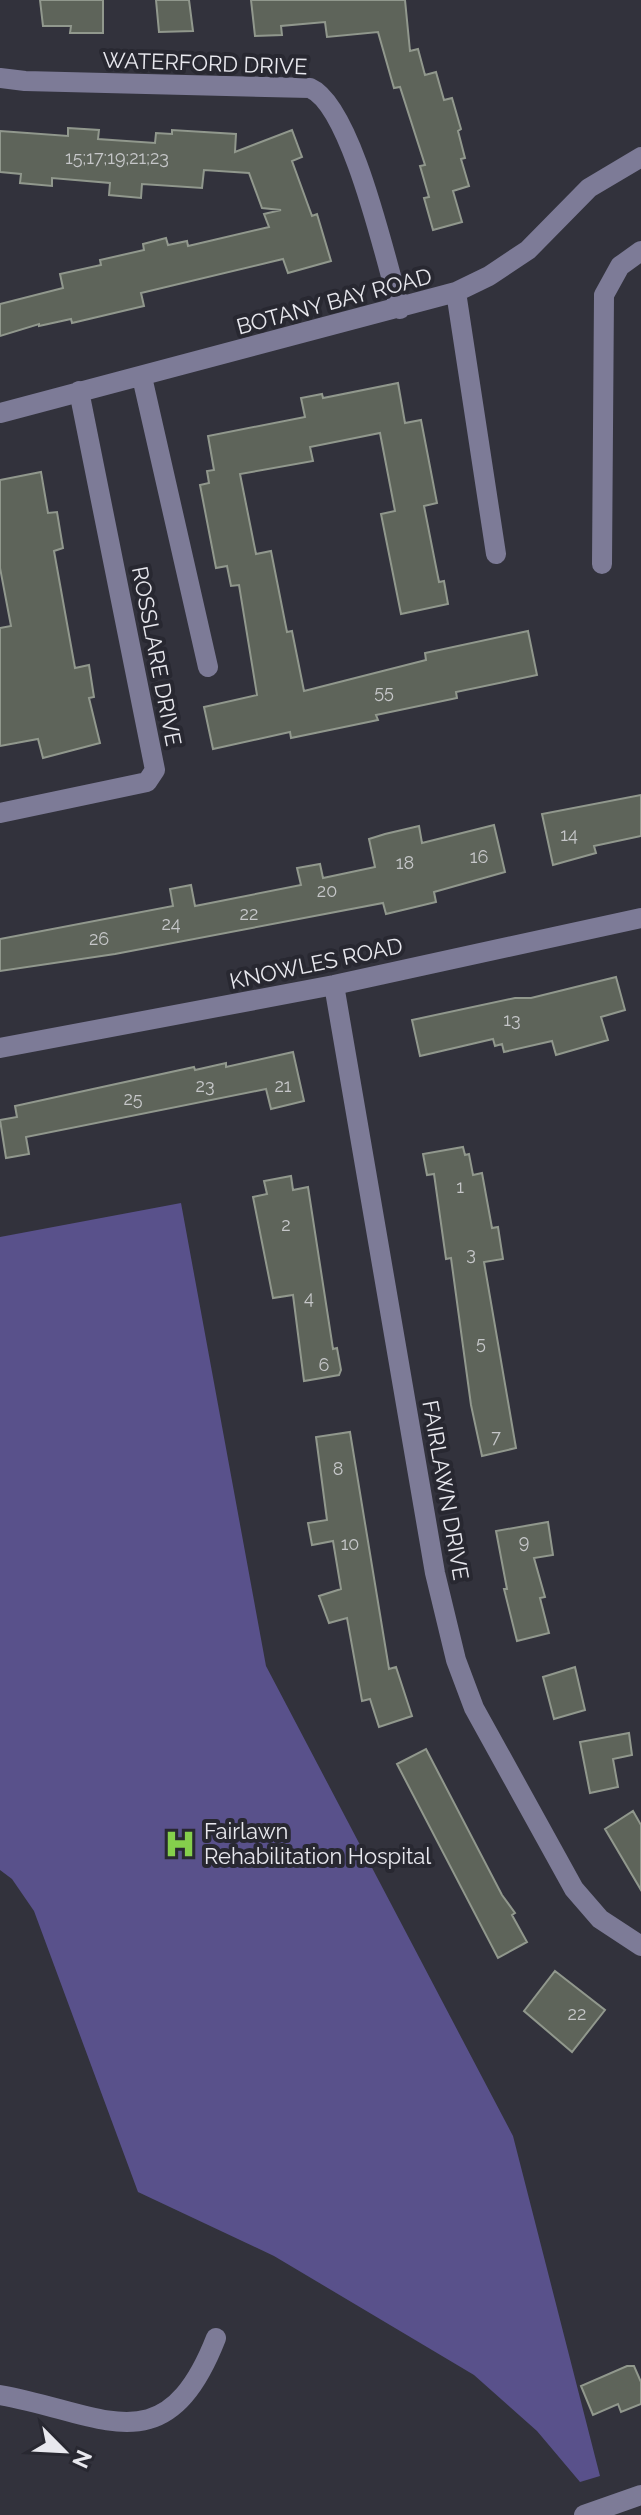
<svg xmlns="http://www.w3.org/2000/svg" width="641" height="2515" font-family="Raleway,sans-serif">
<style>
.forest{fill:#59518b}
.building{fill:#5e645a;stroke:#91988d;stroke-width:2}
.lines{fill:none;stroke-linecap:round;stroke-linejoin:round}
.minor{stroke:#7d7b97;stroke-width:20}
.labels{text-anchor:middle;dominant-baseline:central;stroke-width:8;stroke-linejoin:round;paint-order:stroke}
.number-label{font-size:18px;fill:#c6c7c9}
.street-label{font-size:22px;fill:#e8e8ee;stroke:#282831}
.poi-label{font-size:22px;fill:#e8e8ee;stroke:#282831;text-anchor:start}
</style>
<rect width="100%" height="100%" fill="#32323c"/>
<!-- forest -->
<path class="forest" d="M181,1203l85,463 247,470 87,340 -20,6 -43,-51 -63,-56 -200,-119 -136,-64 -104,-281 -22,-32 -12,-9v-633z"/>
<!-- building -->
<path class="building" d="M40,0h63v33h-33l1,-7h-28z
M156,0h33l4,31 -34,1z
M251,0h154l5,51 8,-2 7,26 11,-3 8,28 8,-2 9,31 -3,2 7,27 -4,1 8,27 -16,5 9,31 -29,8 -9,-32 5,-1 -9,-31 5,-1 -25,-78 -6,1 -16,-56 -51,5 -2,-15 -44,4 1,9 -27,1z
M68,128l31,2 -1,9 57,4 1,-10 16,1v-4l64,4 -1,18 57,-22 10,27 -10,4 20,55 5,-2 14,47 -43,12 -5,-14 -142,34 3,13 -72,17 -1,-4 -32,7v-2l-39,12v-32l63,-16 -3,-14 41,-9 -1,-5 44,-10 -1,-6 23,-6 2,7 19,-4 1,5 81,-19 -5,-13 17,-4 -19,-2 -13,-35 -45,-3 -2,18 -60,-4 -1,14 -32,-3 1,-12 -58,-5v8l-32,-3 1,-9 -21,-2v-41l68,5z
M398,383l7,40 16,-3 16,83 -13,3 15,76 5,-1 4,23 -47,10 -20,-100 14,-3 -15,-78 -70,14 3,14 -73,13 16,80 15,-3 16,81 5,-1 12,60 122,-31 -1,-7 103,-22 9,44 -81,17 1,6 -81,17 2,5 -87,18 -1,-6 -77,17 -9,-42 53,-12 -18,-110 -8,1 -4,-20 -11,2 -16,-83 9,-2 -2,-12 7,-1 -6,-34 97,-19 -4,-19 21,-4 1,4z
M41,472l7,41 9,-1 6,36 -9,3 21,117 14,-3 5,32 -5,1 11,45 -57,15 -5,-19 -38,7v-118l11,-2 -11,-58v-88z
M641,795v41l-47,10 2,7 -43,12 -11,-51z
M494,825l11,47 -71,20 2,10 -50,12 -3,-11 -268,51 -115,17v-32l173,-33 -3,-17 21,-4 4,21 106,-21 -4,-17 23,-4 3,14 52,-11 -6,-28 16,-5 34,-8 3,17z
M616,977l9,33 -24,7 7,23 -52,15 -4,-14 -48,11 -2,-8 -7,2 -2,-7 -73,17 -8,-36 103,-22h16z
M293,1052l11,49 -33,8 -5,-20 -240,48 3,17 -23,4 -6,-38 17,-3 -2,-11 179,-39 1,3 31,-7v4z
M463,1147l2,8 4,-1 4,21 9,-2 10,55 6,-1 5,32 -19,3 32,186 -34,8 -11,-51 -20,-147 -5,1 -12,-85 -7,1 -4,-21z
M291,1176l2,14 15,-3 25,162 4,-1 4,22 -2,5 -35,6 -11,-86 -20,3 -20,-101 14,-3 -3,-13z
M350,1432l39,237 7,-2 16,49 -33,11 -9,-28 -8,2 -15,-83 -18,5 -10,-27 22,-7 -8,-48 -21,4 -4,-22 19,-3 -11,-83z
M548,1522l5,33 -19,3 11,39 -5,1 9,35 -32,8 -13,-52h3l-11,-58z
M575,1667l10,43 -31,9 -11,-42z
M629,1733l3,22 -19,4 5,28 -28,6 -10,-51z
M426,1749l76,146 13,18 -3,2 15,27 -29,16 -101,-194z
M633,1811l8,14v65l-36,-61z
M555,1971l50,39 -33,42 -48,-41z
M627,2366h7l7,16v22l-20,8 -3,-8 -25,11 -12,-29z"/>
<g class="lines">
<!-- minor -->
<path class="minor" d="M0,78l25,3 285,7c42,18 76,174 90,221
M456,292l40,262
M142,377l66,290
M0,413l456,-121 33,-16 39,-26 61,-62 52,-31
M602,564l2,-269 16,-29 21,-15
M0,813l147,-31 8,-12 -76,-379
M334,985l101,588 21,87 18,48 100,181 26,30 41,27
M0,1048l334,-63 307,-67
M0,2395c103,18 165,73 216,-57
M584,2515l57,-20"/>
</g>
<!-- icons -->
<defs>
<symbol id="hospital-bare" viewBox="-9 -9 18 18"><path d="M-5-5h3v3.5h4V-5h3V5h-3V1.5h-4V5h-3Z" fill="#85cf4c" stroke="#282831" stroke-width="2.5" paint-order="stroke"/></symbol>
</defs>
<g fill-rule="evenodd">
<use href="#hospital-bare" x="158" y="1822" width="44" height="44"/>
</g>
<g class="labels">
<!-- number labels -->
<g class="number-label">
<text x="117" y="157">15;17;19;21;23</text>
<text x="384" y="691">55</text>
<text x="569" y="834">14</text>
<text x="479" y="856">16</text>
<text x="405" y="862">18</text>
<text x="327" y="890">20</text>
<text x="249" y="913">22</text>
<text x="171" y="923">24</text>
<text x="99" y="938">26</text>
<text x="512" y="1019">13</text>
<text x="205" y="1085">23</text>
<text x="283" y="1085">21</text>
<text x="133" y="1098">25</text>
<text x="460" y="1186">1</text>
<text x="286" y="1224">2</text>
<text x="471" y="1253">3</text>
<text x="309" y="1297">4</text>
<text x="481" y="1342">5</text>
<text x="324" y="1364">6</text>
<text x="496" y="1436">7</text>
<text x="338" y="1468">8</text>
<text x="524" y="1541">9</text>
<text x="350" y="1543">10</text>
<text x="577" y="2013">22</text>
</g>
<!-- street labels -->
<g class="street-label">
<text transform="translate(205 63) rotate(2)">WATERFORD DRIVE</text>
<text transform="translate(334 301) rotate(-15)">BOTANY BAY ROAD</text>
<text transform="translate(157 656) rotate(79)">ROSSLARE DRIVE</text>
<text transform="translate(316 963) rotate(-12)">KNOWLES ROAD</text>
<text transform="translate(446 1490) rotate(80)">FAIRLAWN DRIVE</text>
</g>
<!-- poi labels -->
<g class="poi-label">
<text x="204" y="1831">Fairlawn<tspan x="204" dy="25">Rehabilitation Hospital</tspan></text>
</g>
</g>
<!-- north arrow -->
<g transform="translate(64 2451) rotate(114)" stroke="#282831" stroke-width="6" paint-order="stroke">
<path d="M0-6L14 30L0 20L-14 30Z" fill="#e8e8ee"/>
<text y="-12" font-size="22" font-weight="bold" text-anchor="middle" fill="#e8e8ee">N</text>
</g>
</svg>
